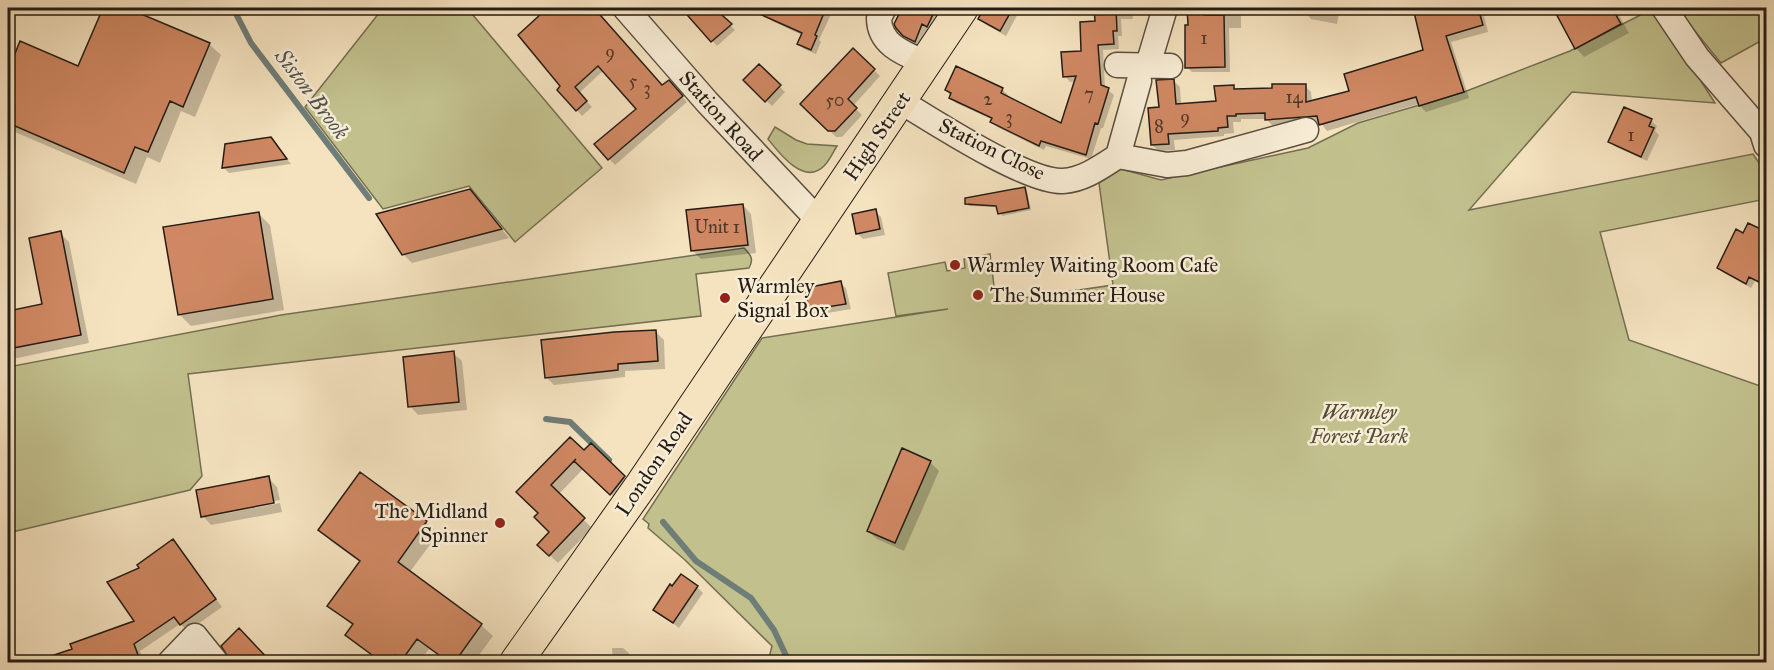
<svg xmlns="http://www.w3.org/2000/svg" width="1774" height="670" font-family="'IM FELL Great Primer',serif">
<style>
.green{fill:#c2c18e;stroke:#746e51;stroke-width:1.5}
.shadow{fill:#0003}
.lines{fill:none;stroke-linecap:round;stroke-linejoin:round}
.stream{stroke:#6e7d78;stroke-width:6}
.building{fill:#cf8863;stroke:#251c14;stroke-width:1.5}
.minor-casing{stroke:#594e3f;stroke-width:27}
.major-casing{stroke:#251c14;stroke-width:34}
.minor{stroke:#f8edd6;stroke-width:24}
.major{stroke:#f5e3c0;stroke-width:32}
.poi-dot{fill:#8f2418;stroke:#f8edd6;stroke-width:2}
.labels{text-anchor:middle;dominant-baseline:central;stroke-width:5;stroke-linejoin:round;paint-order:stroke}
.number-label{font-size:18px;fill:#503728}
.street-label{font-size:21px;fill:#251c14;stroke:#f8edd6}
.poi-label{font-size:21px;fill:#251c14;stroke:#f8edd6;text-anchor:start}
.park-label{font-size:21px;font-style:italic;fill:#544e39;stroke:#f8edd6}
.water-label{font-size:22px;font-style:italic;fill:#50544e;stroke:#f8edd6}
</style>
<rect width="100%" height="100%" fill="#f5e3c0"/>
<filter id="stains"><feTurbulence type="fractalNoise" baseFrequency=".00333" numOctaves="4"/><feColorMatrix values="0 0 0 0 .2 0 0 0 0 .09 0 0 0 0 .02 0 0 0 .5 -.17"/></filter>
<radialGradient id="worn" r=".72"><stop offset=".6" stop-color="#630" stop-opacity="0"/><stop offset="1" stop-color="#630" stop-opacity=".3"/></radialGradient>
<!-- green -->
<path class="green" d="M383,8h84l135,160 -87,74 -46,-56 -86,23 -78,-102z
M1654,8l61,95 -143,-11 -103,118 284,-56 13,19v26l-166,33 29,108 137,48v274h-998l4,-16 -87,-86 -37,-32 1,-4 -6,-5 119,-181 186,-29 -52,7 -8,-43 57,-11 2,9 18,-3 -1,-9 26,-5 6,48 117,-17 -14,-102 22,-14 40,11 147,-32 50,-25 106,-31 106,-41z
M1676,8h90v30l-45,25z
M775,127l21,13 11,4 30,2c-4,6 -7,14 -13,20 -20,20 -44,-12 -56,-27z
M744,248c7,7 10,11 5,20l-53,6 5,42 -513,58 14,102 -12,14 -182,43v-166l273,-52z"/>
<!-- shadow -->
<path class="shadow" d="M104,8h19l86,36 12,11 -26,62 -14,-6 -21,52 -13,-6 -11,27 -128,-55v-54l13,-32 58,25z
M542,8h50l70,79h12l13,15 -72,63 -19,-20 42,-36 -34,-39 -25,23 13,14 -10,9 -5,-6 -15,-23 -16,-75z
M682,8h30l23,22 -18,16z
M771,8h11l14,6 3,-6h35l-15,32 2,2 -5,12 -12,-5 -5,-5 3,-9 -30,-14 -5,-5z
M908,8h36l-11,23 -5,-2 -7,18 -17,-12 -1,-17z
M985,8h36l-15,28 -21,-12 -5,-5z
M1094,8h38l1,11h-12l1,17h-4l1,13 -16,1 2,38 9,7 -11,33h-2l-10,31 -45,-13 -2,4 -47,-23 -4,-7 -37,-17 -10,-13 11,-22 45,21 6,6 -1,2 55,28 14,-44 -6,1 -5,-6 18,-23 12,-31z
M1189,8h52v20h-12l1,44h-38l-5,-5z
M1304,8h36l-3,16 -26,-5 -5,-6 1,-5z
M1415,8h96l-27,8 4,16 -37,10 18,56 -43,14 -8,-8 -91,27 -7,-9 -47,4 -7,-7h-25v3h-8l1,11 -10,1v2l-50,4 1,10 -16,1 -7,-6 8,-37 14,-27 6,6 1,18 36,-2 17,-16 3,4 68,-5 6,6 1,10 39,-10 74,-41z
M1554,8h61l14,25 -45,24 -8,-9z
M853,50l27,26 -27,30 9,9 -20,22h-6l-34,-33z
M759,66l26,26 -13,14 -27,-26z
M1624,109l27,12 6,5 -2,5 4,4 -12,26 -31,-14 -6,-5z
M270,138l21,26 -62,9 -6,-6z
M1025,188l2,3 4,19 -29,6 -4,-9 -29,-1 -2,-3z
M478,200l31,38 -97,25 -9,-9z
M743,205l8,9 5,39 -55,6 -9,-9z
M875,211l6,6 4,18 -22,4 -6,-6z
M258,213l12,12 14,85 -93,16 -12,-12z
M60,233l9,9 20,101 -81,17v-48l36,-7z
M1766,234v47l-2,5 -9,-5 -4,7 -27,-15 -5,-5 25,-33z
M840,283l6,5 5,21 -35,6 -6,-6z
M656,332l8,8 1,29 -40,2v6l-71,8 -8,-8z
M453,353l9,8 5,49 -49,5 -8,-9z
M591,445l42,41 -13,17 -36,-35 -26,27 34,33 -34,35 -19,-18 12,-13 -11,-19 -22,-21 66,-39z
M930,462l9,9 -35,80 -27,-12 -9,-8z
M360,474l66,48 12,12 -29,39 72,52 12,11 -19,26h-26l-19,-13 -10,13h-38l-22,-16 -12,-11 6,-9 -24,-20 32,-43 -30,-22 -11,-11z
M268,478l9,9 3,13 -73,14v3l73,-14 2,9 -71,13 -8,-9z
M173,541l49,66 -34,24 -8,-7 -40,27 4,11h-109l39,-12 62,-28 5,-53z
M697,587l6,6 -24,35 -24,-18z
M612,648h11l6,5 1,9h-17z"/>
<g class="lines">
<!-- stream -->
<path class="stream" d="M233,8l18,35 118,155
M546,419l24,3 39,38
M663,522l33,39 55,37 23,32 15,32"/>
</g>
<!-- building -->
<path class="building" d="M103,8h24l83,35 -27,64 -13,-6 -22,51 -13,-5 -11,26 -116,-50v-52l12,-30 58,25z
M541,8h53l68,77 7,-5 14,16 -75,64 -14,-16 42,-35 -38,-43 -23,21 12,14 -11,10 -19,-21 3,-4 -42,-51 24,-22z
M681,8h33l18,16 -21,18z
M746,8h80l-11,27 2,1 -6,14 -14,-6 5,-11z
M898,8h38l-9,19 -5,-3 -7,18 -12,-6 -7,-8 -2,-4 5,-10 -2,-1z
M984,8h29l-13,23 -22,-12z
M1094,8h22l1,23h-4l1,13 -16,1 3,40 8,3 -11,36 -3,-1 -9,32 -45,-14 -2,5 -49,-24 2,-4 -43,-20 2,-5 -6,-3 11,-24 47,22 -2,5 60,30 15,-47 -13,1 -2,-25 20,-1 -1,-29 15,-1z
M1187,8h17v7h20l1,52 -40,1v-43h3z
M1413,8h65l5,17 -37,11 18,56 -45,14 -3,-9 -97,28 -2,-9 -52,4v-7l-29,1v2h-9l1,11 -10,1v3l-50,3 1,10 -18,1 -3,-37 11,-1 -3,-27 18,-1 2,25 40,-3 -2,-15 20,-1v4l38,-1v-4h34v18l43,-11 -5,-17 79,-24z
M1553,8h59l9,16 -46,25z
M853,48l22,21 -27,30 9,9 -22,23h-7l-28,-27z
M759,64l22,21 -16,17 -22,-22z
M1624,107l28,12 -3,7 5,2 -13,29 -33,-15z
M271,137l16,22 -65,9 3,-24z
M1025,187l4,21 -31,6 -2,-8 -31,-2v-6z
M470,189l32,40 -100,26 -26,-41z
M743,204l5,41 -57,6 -5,-41z
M876,209l4,20 -24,5 -4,-20z
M259,212l14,87 -95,16 -15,-88z
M1748,223l19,9v12l-7,13 7,3v7l-8,15 -10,-5 -3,7 -29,-16 19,-39 7,4z
M61,231l20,104 -73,14v-38l34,-7 -13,-66z
M841,281l5,23 -37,6 -4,-22z
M656,330l2,31 -40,3v6l-73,8 -4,-38 73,-8z
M454,351l5,51 -51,5 -5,-50z
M570,437l14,13 7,-7 34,33 -15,19 -36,-34 2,-2 -25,26 34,33 -36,38 -12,-11 12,-13 -15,-15 4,-4 -22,-21z
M902,448l29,13 -36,82 -28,-12z
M360,472l67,49 -29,41 84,62 -28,39h-4l-33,-24 -15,21 -7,-5 -5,8h-7l-38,-28 8,-11 -26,-18 33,-45 -42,-31z
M269,476l5,27 -73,14 -5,-27z
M173,539l43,60 -36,26 -6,-8 -40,27 7,19h-99v-4l30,-10 -2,-5 64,-23 -27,-39 32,-14 -2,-3z
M681,574l17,12 -25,37 -20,-13 17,-26 2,2z
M239,628l16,17 17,18h-39l-3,-3 -9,-14z"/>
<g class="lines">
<defs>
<path id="minor" d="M625,8l82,94 112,119
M884,8l-5,10c0,27 26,36 47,45
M1664,8l33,49 65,75 4,13
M1117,65l53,1
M1148,65l17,-57
M900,101c33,20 128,82 163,80 20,-1 38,-14 55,-25l21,-75
M1118,156l49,9 20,-2 119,-33
M170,662l25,-26 21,26"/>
<path id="major" d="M516,662l126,-178 320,-476"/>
</defs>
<!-- minor casing -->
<use href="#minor" class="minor-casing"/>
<!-- major casing -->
<use href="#major" class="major-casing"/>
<!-- minor -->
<use href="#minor" class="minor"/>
<!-- major -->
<use href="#major" class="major"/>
</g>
<!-- markers -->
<g class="poi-dot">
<circle cx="955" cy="265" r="6"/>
<circle cx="978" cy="295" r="6"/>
<circle cx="725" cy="298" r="6"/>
<circle cx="500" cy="523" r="6"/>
</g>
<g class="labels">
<!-- number labels -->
<g class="number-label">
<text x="1204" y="38">1</text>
<text x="610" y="52">9</text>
<text x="633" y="81">5</text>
<text x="647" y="88">3</text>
<text x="1089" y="94">7</text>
<text x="1294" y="97">14</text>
<text x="988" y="99">2</text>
<text x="835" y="100">50</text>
<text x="1009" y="117">3</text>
<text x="1185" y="117">9</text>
<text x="1159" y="126">8</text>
<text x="1631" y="135">1</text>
<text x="717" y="227">Unit 1</text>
</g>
<!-- street labels -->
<g class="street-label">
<text transform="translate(721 116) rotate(48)">Station Road</text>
<text transform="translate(877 136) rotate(-56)">High Street</text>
<text transform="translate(992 149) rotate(26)">Station Close</text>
<text transform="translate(654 464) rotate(-56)">London Road</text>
</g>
<!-- poi labels -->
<g class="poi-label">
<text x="967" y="265">Warmley Waiting Room Cafe</text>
<text x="737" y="286">Warmley<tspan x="737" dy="24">Signal Box</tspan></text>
<text x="990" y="295">The Summer House</text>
<text x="488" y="511" text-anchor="end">The Midland<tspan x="488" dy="24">Spinner</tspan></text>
</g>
<!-- park labels -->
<g class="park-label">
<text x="1359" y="412">Warmley<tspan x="1359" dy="24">Forest Park</tspan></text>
</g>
<!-- water labels -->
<g class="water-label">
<text transform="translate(312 94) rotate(53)">Siston Brook</text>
</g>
</g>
<!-- margin -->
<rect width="1774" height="670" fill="none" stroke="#f5e3c0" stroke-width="30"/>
<rect x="9" y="9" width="1756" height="652" fill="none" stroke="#251c14" stroke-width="3"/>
<rect x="15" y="15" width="1744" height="640" fill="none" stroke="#251c14" stroke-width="1.5"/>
<rect width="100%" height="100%" filter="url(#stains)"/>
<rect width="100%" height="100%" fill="url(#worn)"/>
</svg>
